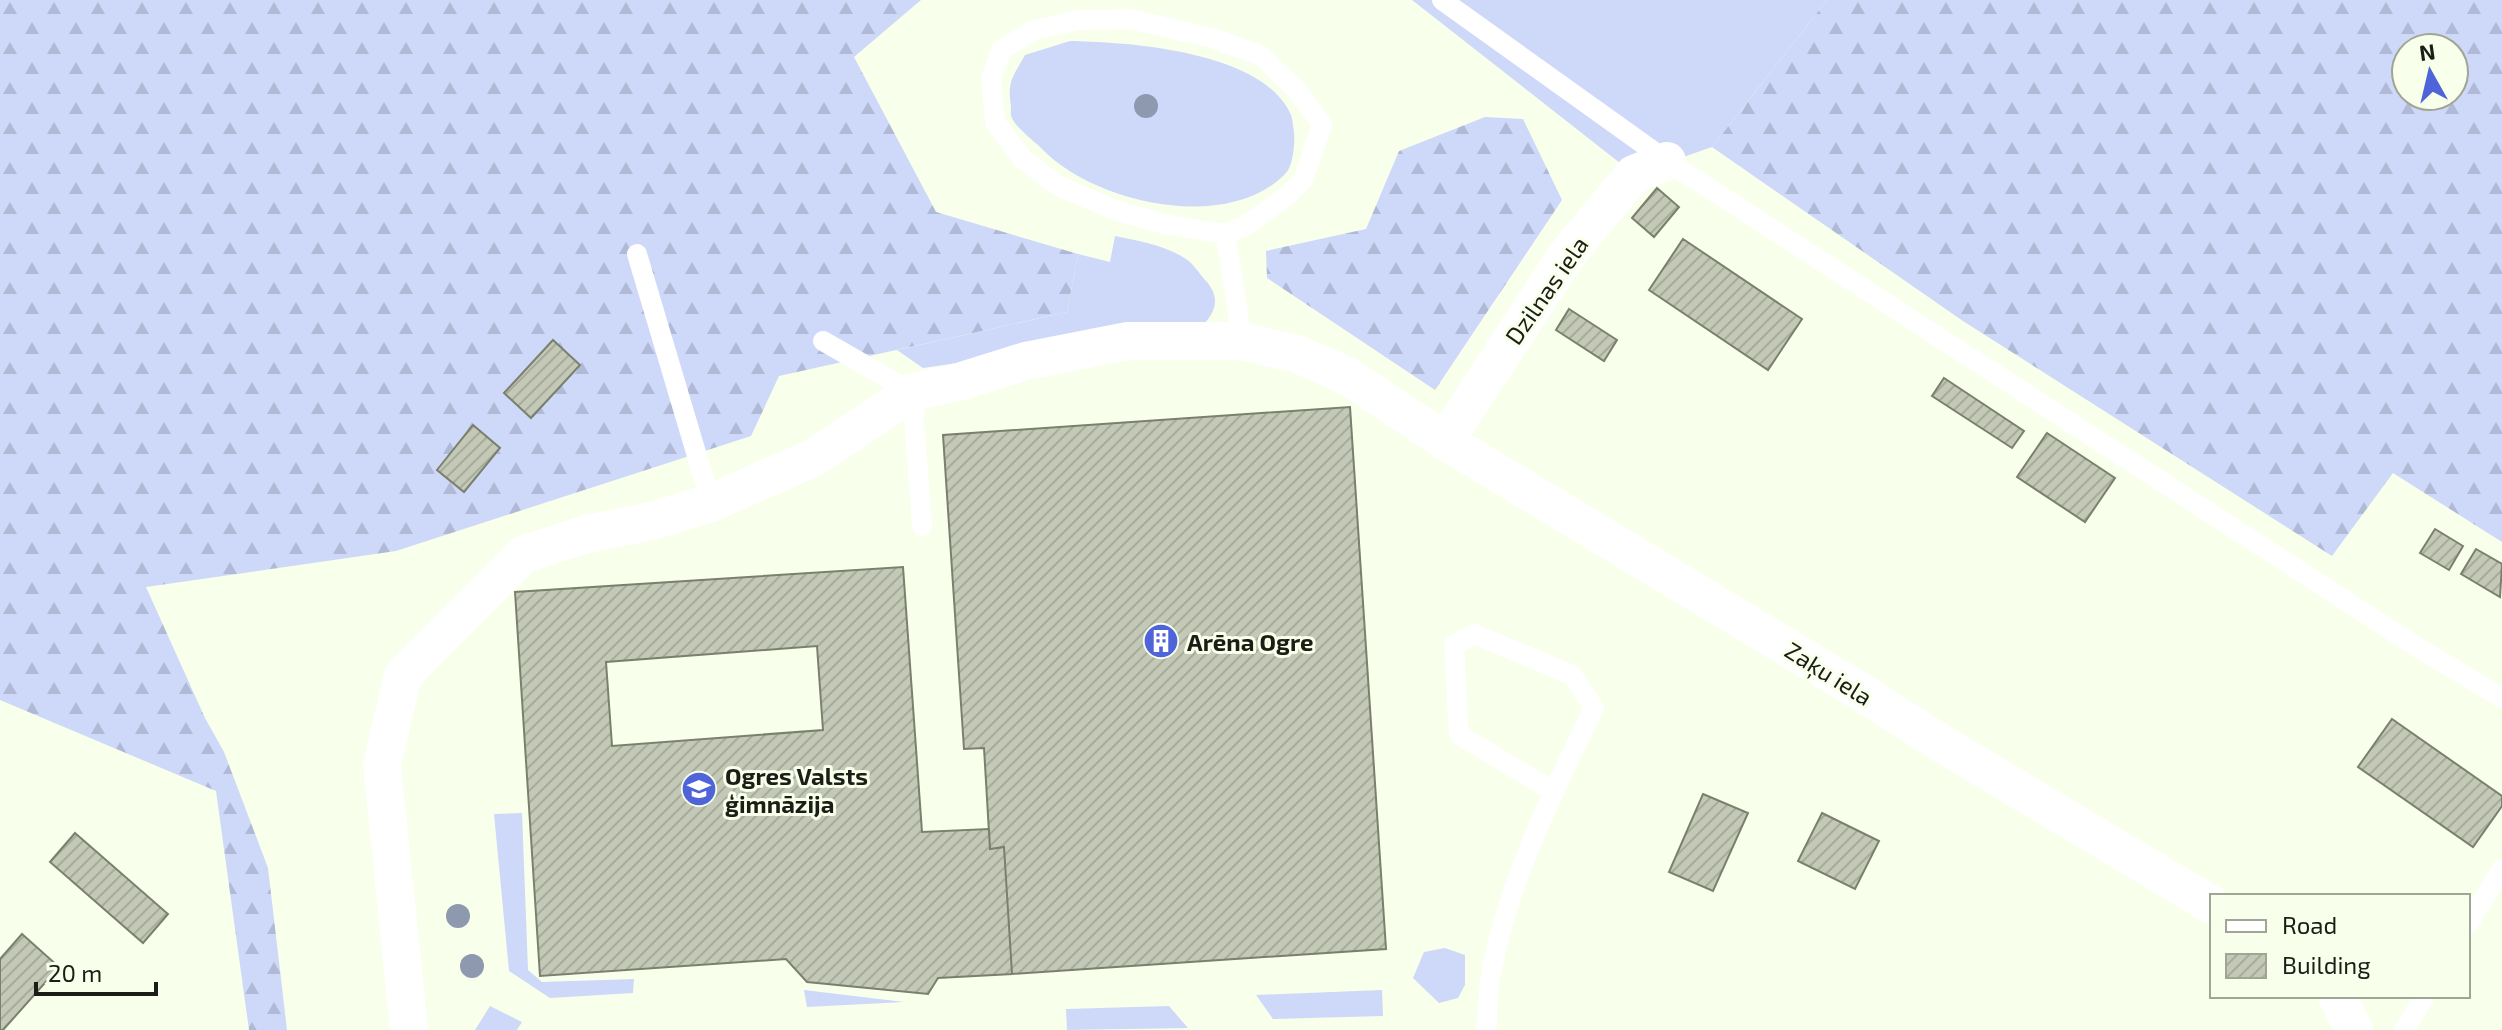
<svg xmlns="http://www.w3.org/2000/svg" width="2502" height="1030" font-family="'Exo 2',sans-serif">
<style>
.grass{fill:#ced8f9}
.forest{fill:url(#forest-firs);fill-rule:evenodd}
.building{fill:url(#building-hatch);stroke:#7a806d;stroke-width:2;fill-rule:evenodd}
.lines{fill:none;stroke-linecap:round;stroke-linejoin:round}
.service{stroke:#fff;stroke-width:20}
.minor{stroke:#fff;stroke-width:38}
.tree{fill:#8e98ae}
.labels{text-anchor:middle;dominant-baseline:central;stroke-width:6;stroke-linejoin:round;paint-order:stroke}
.street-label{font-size:24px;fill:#1b1d16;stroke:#f8ffea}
.poi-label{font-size:24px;font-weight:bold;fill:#1b1d16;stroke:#f8ffea;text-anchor:start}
</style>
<defs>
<pattern id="forest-firs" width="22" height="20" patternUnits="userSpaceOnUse" patternTransform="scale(2)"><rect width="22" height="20" fill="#ced8f9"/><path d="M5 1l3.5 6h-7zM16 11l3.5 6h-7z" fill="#b0b9d5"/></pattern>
<pattern id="building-hatch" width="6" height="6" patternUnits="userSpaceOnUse" patternTransform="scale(2)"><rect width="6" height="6" fill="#c3c9b6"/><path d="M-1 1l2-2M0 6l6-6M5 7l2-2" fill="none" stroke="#a7ac9c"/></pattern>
</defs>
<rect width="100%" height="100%" fill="#f8ffea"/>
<!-- grass -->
<path class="grass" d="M1412,0h415l-115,147 -78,27z
M1070,41c58,1 194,10 221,74 2,5 2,12 3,18 1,11 -1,32 -8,40 -58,61 -192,30 -244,-24 -9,-9 -25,-20 -30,-31 -2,-4 -1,-8 -1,-12 -4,-25 2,-29 14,-51z
M1115,236c24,5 50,9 71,23 8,5 14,16 21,23 15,18 7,33 -8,47l-276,39 -26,-18 170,-38 11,-58 32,8z
M522,813l6,157 14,12 92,-3 -1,14 -83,5 -41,-27 -15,-157z
M1445,948l20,7v30l-7,13 -19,5 -26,-25 11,-26z
M804,990l100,12 -97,5z
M1382,990l1,26 -110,3 -17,-24z
M490,1006l32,16 -5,8h-42z
M1169,1006l19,22 -121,2 -1,-21z"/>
<!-- forest -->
<path class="forest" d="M0,0h921l-67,57 82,155 142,42 -11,58 -288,64 -28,60 -355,115 -250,36 59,131 19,34 44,116 19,162h-38l-33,-239 -216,-91z
M1827,0h675v542l-109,-69 -61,83 -369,-235 -251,-174zM2454,48v48h-48v-48z
M1485,117l38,2 39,81 -127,190 -168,-112 -1,-27 100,-22 33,-78z"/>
<!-- building -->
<path class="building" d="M1657,188l22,19 -25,30 -22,-19z
M1683,239l119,80 -34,51 -119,-80z
M1569,309l48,31 -13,21 -48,-31z
M553,340l27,25 -49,53 -27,-25z
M1944,378l80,53 -12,17 -80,-52z
M1350,407l36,542 -374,25 -8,-127 -14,2 -6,-101 -20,1 -21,-314z
M473,425l27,23 -36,44 -27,-22z
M2047,433l68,45 -30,44 -68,-45z
M2435,529l28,17 -14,24 -29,-17z
M2476,549l26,15 -2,33 -39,-23z
M903,567l19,265 67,-3 1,20 14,-2 8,127 -74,4 -10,16 -121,-12 -21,-23 -246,17 -25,-384zM817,646l6,84 -211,16 -6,-84z
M2392,719l110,77v10l-29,41 -115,-80z
M1703,794l45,19 -35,78 -44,-19z
M1822,813l57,28 -24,48 -57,-28z
M75,833l93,81 -25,29 -93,-81z
M22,934l37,33 -56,63h-3v-71z"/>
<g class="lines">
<!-- service -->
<path class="service" d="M1442,0l225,161 750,486 85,51
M1130,19l82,19 48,17 37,35 25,35 -19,55 -16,16 -42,30 -20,8 -56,-9 -52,-14 -60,-26 -35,-27 -27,-36 -4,-43 10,-29 33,-20 45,-10z
M1225,234l13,78 2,29
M637,254l74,249
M823,341l89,51 10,134
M2468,924l34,-55
M1486,1030c2,-20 2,-41 6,-61 17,-89 62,-179 102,-261l-22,-33 -98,-41 -20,11 5,90 94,56
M2404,1030l21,-34"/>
<!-- minor -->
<path class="minor" d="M1445,441l121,-185 68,-82 33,-13
M2337,996l17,34
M409,1030l-27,-265 21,-90 121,-121 63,-20 65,-13 59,-18 104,-46 97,-65 50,-11 64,-20 102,-20h112l57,13 49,21 99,66 408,246 91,58 268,160"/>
</g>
<!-- trees -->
<g class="tree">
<circle cx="1146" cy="106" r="12"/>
<circle cx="458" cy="916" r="12"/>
<circle cx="472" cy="966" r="12"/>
</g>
<!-- icons -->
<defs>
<symbol id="building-disc" viewBox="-11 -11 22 22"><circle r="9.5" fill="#5064da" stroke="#f8ffea"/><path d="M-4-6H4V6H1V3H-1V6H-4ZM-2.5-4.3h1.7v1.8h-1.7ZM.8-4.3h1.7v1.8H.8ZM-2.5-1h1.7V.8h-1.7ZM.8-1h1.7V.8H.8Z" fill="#fff"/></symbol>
<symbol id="school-disc" viewBox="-11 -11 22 22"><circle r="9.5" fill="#5064da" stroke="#f8ffea"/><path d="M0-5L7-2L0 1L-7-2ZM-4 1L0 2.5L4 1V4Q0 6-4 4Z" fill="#fff"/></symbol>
</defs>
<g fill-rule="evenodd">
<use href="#building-disc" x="1141" y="621" width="40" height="40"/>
<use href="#school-disc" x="679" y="769" width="40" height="40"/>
</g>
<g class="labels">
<!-- street labels -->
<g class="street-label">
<text transform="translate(1546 290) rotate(-55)">Dzilnas iela</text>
<text transform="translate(1829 673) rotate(32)">Zaķu iela</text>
</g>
<!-- poi labels -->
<g class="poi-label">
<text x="1187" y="641">Arēna Ogre</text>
<text x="725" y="775">Ogres Valsts<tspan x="725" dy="28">ģimnāzija</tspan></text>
</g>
</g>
<!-- legend -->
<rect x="2210" y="894" width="260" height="104" fill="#f8ffea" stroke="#a0a595" stroke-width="2"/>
<rect x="2226" y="920" width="40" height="12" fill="#ffffff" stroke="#a0a595" stroke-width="2"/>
<text x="2282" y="934" font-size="24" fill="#1b1d16">Road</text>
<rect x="2226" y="954" width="40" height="24" fill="url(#building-hatch)" stroke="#a0a595" stroke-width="2"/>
<text x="2282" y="974" font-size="24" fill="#1b1d16">Building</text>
<!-- north arrow -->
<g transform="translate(2430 72) rotate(352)"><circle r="38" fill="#f8ffea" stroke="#a0a595" stroke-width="2"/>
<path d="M0-6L14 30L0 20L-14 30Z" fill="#5064da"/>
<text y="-12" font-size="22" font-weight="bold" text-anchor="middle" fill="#1b1d16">N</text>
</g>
<!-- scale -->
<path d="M36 982v12h120v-12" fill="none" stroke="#1b1d16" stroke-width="4"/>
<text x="48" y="982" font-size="24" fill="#1b1d16" stroke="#f8ffea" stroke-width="6" paint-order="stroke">20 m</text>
</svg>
